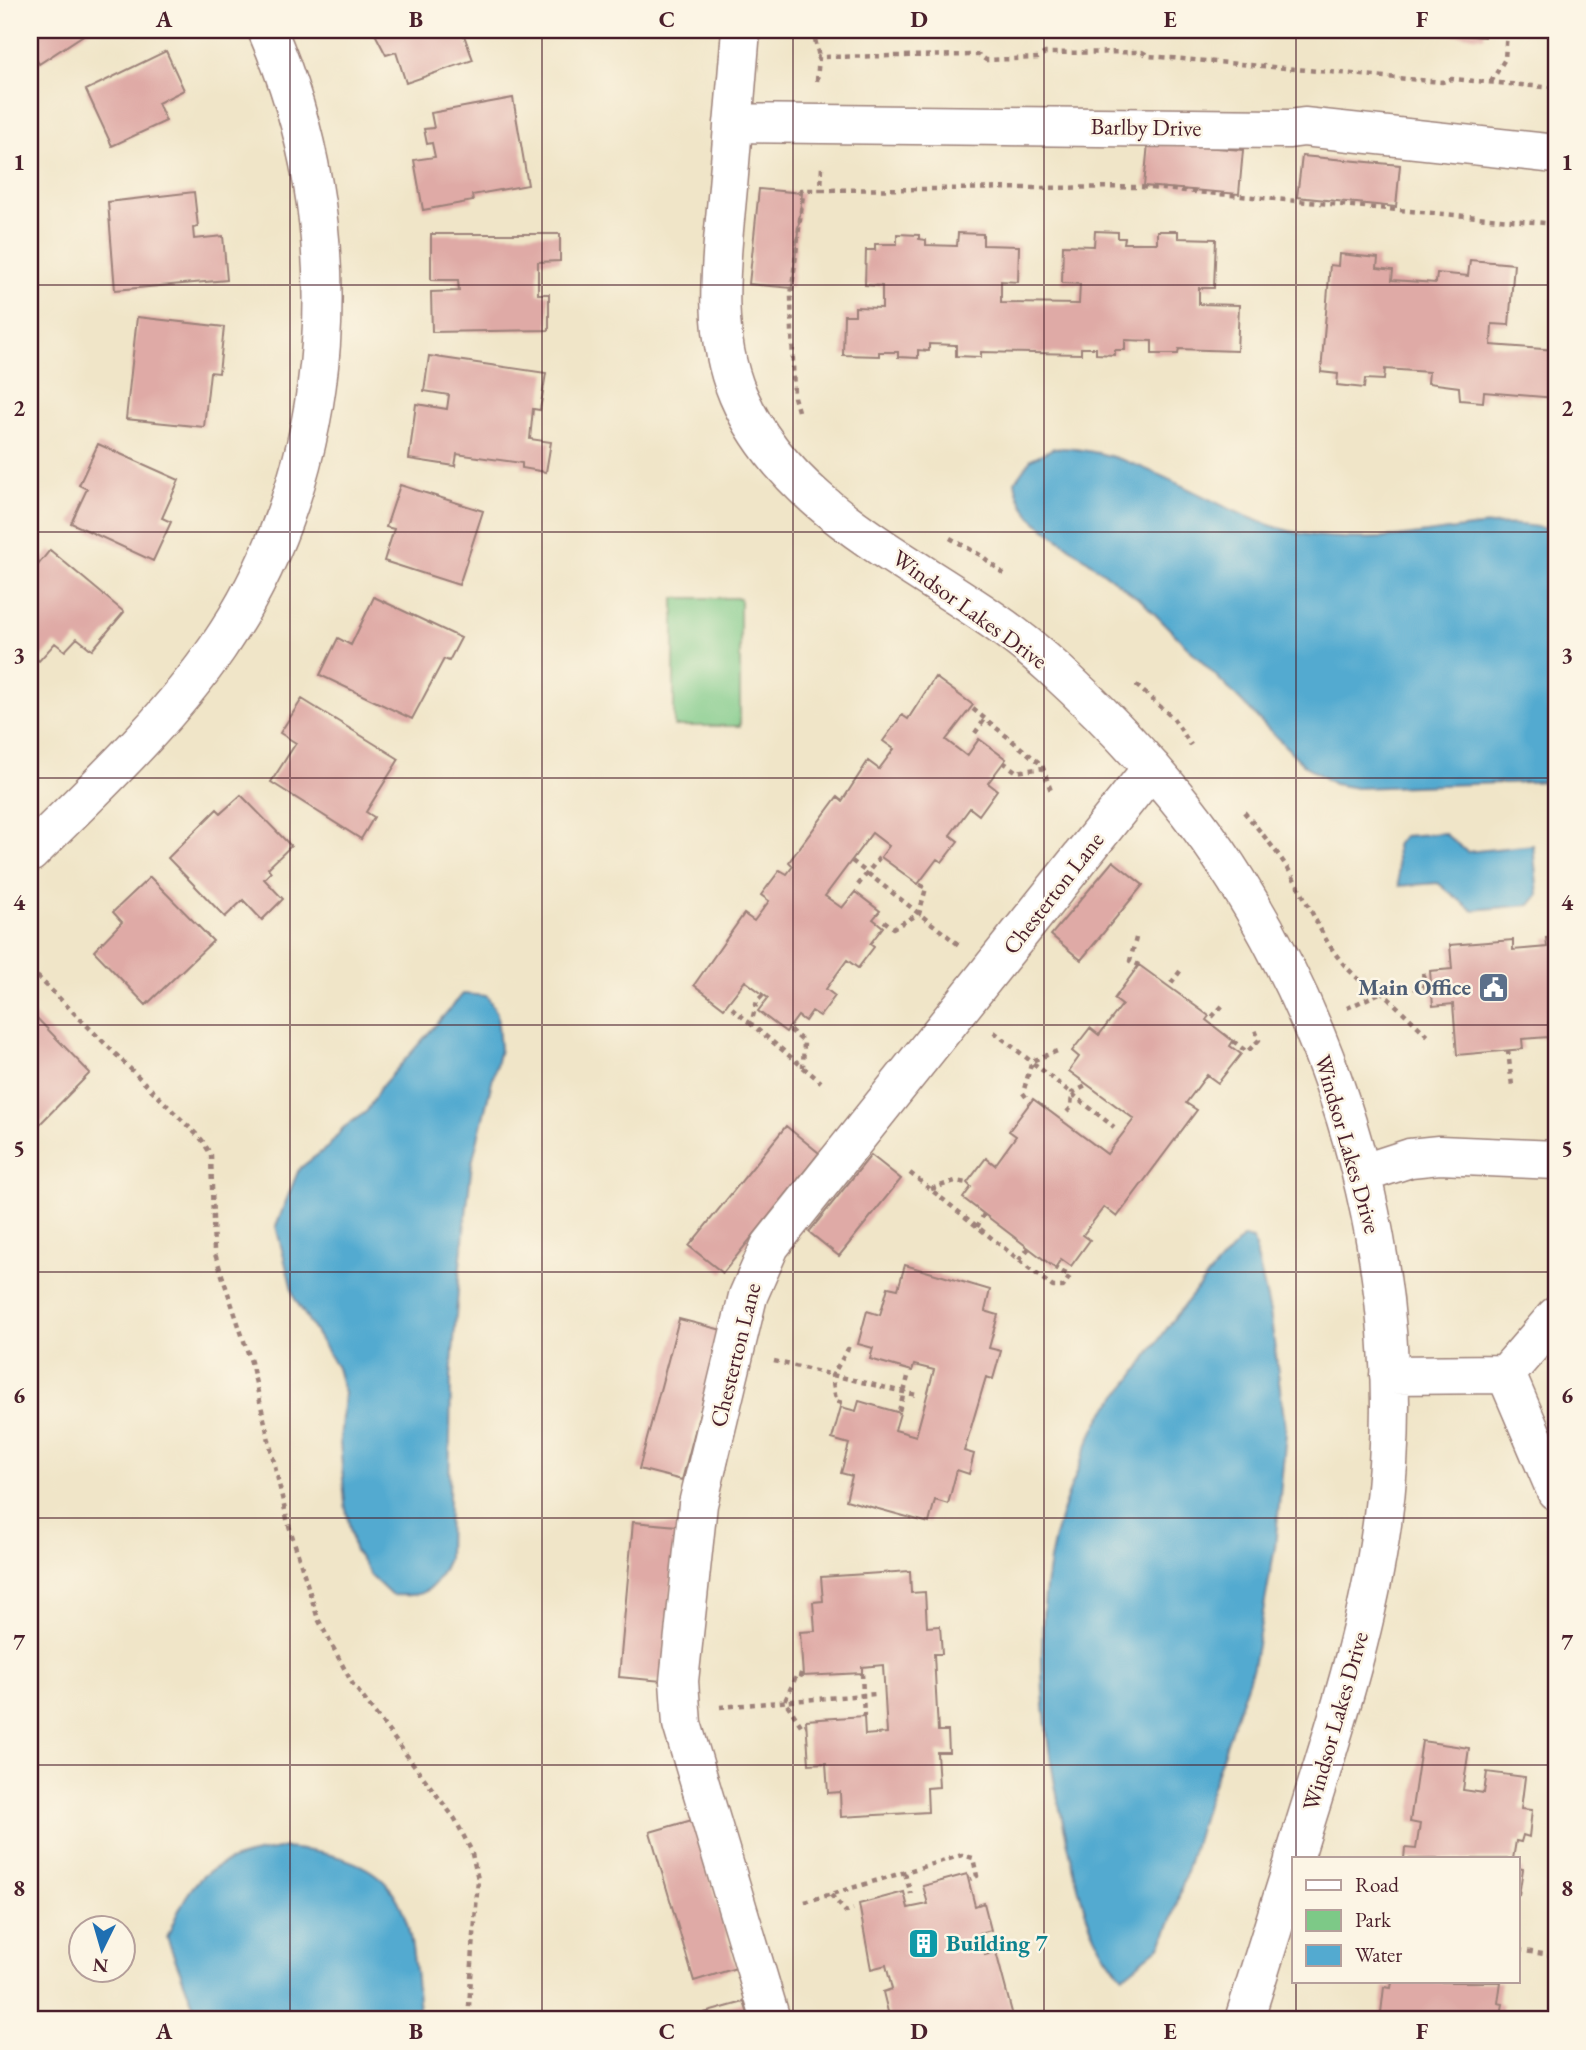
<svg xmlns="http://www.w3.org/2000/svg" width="1586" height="2050" font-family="'EB Garamond',serif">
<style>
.green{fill:#7dc987;stroke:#647459;stroke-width:2}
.water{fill:#53aad0;stroke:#4e647e;stroke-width:2}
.building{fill:#dfaaa6}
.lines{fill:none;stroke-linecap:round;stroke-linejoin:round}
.street-casing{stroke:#9d827a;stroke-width:41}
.path{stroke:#9d827a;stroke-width:4.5;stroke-dasharray:5 5;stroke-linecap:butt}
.street{stroke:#fff;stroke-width:38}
.grid{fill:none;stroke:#4a1f2b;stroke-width:2;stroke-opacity:0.55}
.labels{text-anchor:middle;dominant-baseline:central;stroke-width:5;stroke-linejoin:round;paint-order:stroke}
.street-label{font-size:23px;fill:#4a1f2b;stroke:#fcf5e5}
.service-label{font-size:23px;font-weight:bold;fill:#4e5e75;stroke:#fcf5e5;text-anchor:end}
.culture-label{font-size:23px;font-weight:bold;fill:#0d838f;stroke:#fcf5e5;text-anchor:start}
.neatline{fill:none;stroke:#4a1f2b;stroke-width:2.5}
.grid-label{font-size:23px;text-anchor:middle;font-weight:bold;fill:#4a1f2b}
</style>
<rect width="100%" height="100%" fill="#fcf5e5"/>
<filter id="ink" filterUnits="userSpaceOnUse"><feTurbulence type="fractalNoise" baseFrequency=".0143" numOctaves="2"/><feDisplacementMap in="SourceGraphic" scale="14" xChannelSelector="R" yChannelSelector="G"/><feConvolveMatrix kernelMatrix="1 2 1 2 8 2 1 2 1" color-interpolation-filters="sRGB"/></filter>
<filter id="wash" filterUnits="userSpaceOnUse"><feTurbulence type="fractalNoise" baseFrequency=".00686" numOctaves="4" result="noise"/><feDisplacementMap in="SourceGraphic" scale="28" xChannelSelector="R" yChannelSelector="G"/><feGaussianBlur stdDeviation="1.57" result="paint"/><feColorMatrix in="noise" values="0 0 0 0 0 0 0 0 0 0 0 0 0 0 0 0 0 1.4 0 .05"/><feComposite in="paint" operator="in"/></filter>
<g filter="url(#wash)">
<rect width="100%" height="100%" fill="#f0e5c8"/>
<!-- green -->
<path class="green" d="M674,598h66v128h-66z"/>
<!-- water -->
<path class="water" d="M1054,448c90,-1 163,70 249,86 25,4 54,5 80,4 58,-3 115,-24 173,-7v250l-200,7 -22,-4 -30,-19 -161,-163 -108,-81c-11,-13 -18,-23 -20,-40l16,-22z
M1444,833l23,19 66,-7 5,50 -8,10 -58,5 -34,-27 -39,3 -3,-41 7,-9z
M463,994l24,2 10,17 3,36 -28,114 -12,103 -9,112 -3,181c-15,33 -21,38 -57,36l-20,-19 -17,-27 -9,-45 -5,-62 4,-49 -7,-25 -43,-71 -18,-71 23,-57 30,-23 14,-18 24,-17 13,-23z
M1244,1237l9,2 17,73 16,121 -11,114 -22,120 -46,134 -35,119 -11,25 -38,31c-37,-35 -47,-98 -58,-145 -28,-115 -37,-244 10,-354 8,-20 14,-40 25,-58 10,-17 25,-30 36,-46 32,-48 67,-96 108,-136z
M284,1848c129,11 125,63 136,172h-221l-32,-82c26,-69 46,-78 117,-90z"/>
<g id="blocks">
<!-- building -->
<path class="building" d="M42,30h49l-52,34 -9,-15v-11z
M373,30h89l11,30 -67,23 -10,-31 -10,3z
M1434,30h51l-1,7 -50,-4z
M166,51l18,39 -26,13 8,18 -54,25 -26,-56z
M513,98l15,87 -56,10 1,6 -50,9 -9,-50 21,-3 -3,-14 -5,1 -3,-15 10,-1 -3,-15z
M1148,143l95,7 -4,44 -95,-8z
M1302,156l98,9 -4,42 -99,-10z
M759,189l43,4 -10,95 -43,-4z
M194,192l4,35 -5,1 1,11 29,-3 4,44 -112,10 -7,-88z
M1095,231l23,1v6h7l-1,5h33v-12h21v7l38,1 -2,49h-15v16l40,1 -2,46 -58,-2 -1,5h-26v-13l-27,-1v10h-10v5l-19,-1v-6h-15v6l-100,-2v5l-25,-1v-11l-27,-1v7l-11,-1v8l-20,-1v-5h-19v4l-36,-1 1,-40h11v-8l27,1v-22l-17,-1 1,-35h9v-6h22v-10l22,1v4l7,1v5l31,1 1,-13 25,1v11l36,1 -1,36 -17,-1v22l78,1 1,-20 -18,-1 1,-38 31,1z
M431,234h129v27l-22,1v32h11v36l-117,2 -1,-40 28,-1 -1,-11h-27z
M1339,254l39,4 -1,10 16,2 -1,10 44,3 1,-10 31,3 2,-16 44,4 -5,61 -17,-1 -1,21 65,5v48l-72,-6 -1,10 -23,-2 -1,-13 -31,-4 1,-11 -44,-3 -1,11 -19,-1 -1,9 -27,-3 1,-11 -17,-2 9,-107 8,1z
M1555,303h1v25h-4z
M137,317l87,10 -5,46 -9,-1 -6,55 -78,-8z
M429,356l117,17 -6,37 -7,-1 -3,30 21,3 -5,30 -24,-4v-5l-65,-9 -2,12 -46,-7 7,-55 31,5 2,-14 -25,-4z
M98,444l81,36 -17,38 9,4 -18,39 -82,-38 16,-34 -8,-4z
M400,485l83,26 -24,74 -75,-24 10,-32 -8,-2z
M50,550l74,62 -32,38 -15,-12 -12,13 -10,-8 -16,18 -9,-7v-79z
M374,597l87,41 -12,23 -5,-2 -32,60 -92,-44 18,-37 13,7z
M935,677l38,28 -27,35 21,16 12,-17 27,20 -18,24 9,7 -18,25 -9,-7 -20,27 8,6 -16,21 -5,-3 -19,25 -37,-27 8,-11 -17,-13 -47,63 17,12 13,-16 25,19 -7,8 10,8 -13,17 4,3 -16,21 -11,-8 -21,29 9,7 -15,20 -8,-5 -7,10 -7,-5 -12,16 -28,-21 10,-13 -23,-17 -21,27 -30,-23 50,-71 10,7 15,-20 -8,-6 19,-25 7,4 6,-8 -4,-4 48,-65 5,4 26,-40 11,8 15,-20 -11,-8 19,-26 6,4z
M302,699l97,60 -33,53 8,5 -13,22 -90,-57 25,-39 -16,-10z
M241,795l50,51 -23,22 3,4 -7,7 19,20 -21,21 -19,-20 -18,17 -57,-59 49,-49 4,4z
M1113,861l30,24 -62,75 -30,-25z
M150,877l63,64 -67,64 -52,-54 28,-29 -9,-10z
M1556,937v109l-8,1v-10l-26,2 1,10 -66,6 -4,-51 -20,2 -3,-35 22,-2 -2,-24 63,-5v10l34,-3 -1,-9z
M1139,965l70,51 -3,4 27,21 -3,5 11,8 -23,29 -11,-8 -21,28 11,7 -80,107 -13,-10 -21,28 7,5 -19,26 -10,-7 -6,9 -92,-70 8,-11 -4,-4 19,-25 9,7 21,-29 -7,-5 24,-32 74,55 27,-35 -65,-48 10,-14 -7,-6 18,-23 9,7 23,-30 -8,-6z
M30,1011l60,62 -58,59 -2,-2z
M786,1126l33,27 -96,120 -34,-27z
M871,1155l30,24 -62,77 -30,-24z
M905,1265l85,25 -5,21 13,4 -9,33 12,3 -8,28 -7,-2 -22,74 10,3 -5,20 -12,-4 -9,34 -13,-4 -6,23 -83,-23 6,-24 -11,-3 8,-29 -17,-5 9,-32 15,4 3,-10 41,12 -5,17 21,6 18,-66 -20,-5 -2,6 -42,-12 3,-11 -15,-4 9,-33 13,4 8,-28 10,2z
M679,1319l43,11 -40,150 -43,-11z
M633,1522l44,4 -15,155 -43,-4z
M910,1571l1,22 14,-1 2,35 13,-1 2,28h-8l4,77h10l1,21h-12l2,35 -12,1 1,24 -87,5 -1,-25 -12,1 -2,-30 -17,1 -3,-44 58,-4 1,19 22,-2 -4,-68 -21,2v6l-59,3 -3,-44 15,-1 -2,-29 10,-1 -2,-24z
M1422,1741l47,7 -6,42 21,3 3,-21 38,5 -4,32 11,1 -3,27 -6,-2 -2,7 -5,-1 -3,18h-109l1,-11 11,1 4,-25 -10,-2z
M692,1820l44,148 -42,13 -44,-149z
M1518,1868l5,1 -4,26h-1z
M967,1874l8,32 9,-3 7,27 -11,3 5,22 11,-3 18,68h-124l-7,-28 9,-3 -6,-24 -15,4 -12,-65 45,-12 4,16 20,-4 -5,-18z
M1392,1982h109l-3,21 5,1 -3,16h-108l1,-5 -12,-2 3,-26 7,1z
M744,2002l6,18h-44l-2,-7z"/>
</g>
</g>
<g filter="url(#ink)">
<use href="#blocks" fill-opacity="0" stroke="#9d827a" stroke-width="2"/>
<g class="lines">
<defs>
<path id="street" d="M741,30c-4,52 -9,105 -13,157 -6,69 -18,141 10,208 57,132 212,178 313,271 69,63 135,134 185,214 119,190 176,421 146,644 -16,115 -54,224 -88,335
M733,123l556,6 15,-2 252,27
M30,853c66,-66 135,-129 188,-206 123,-180 135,-420 49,-617
M1361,1174l49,-16 29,-3 117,5
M1506,1374l50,117
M1506,1374l50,-58
M1389,1375l117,-1
M771,2020l-89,-296 -3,-43 19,-177 50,-208 22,-50 382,-478
M1244,2020l50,-159"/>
</defs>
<!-- street casing -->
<use href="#street" class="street-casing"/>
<!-- path -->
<path class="path" d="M813,30l6,27
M817,81l2,-24 160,-2 7,5 52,-2 7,-5 97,-1 7,4 293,26 10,-3 104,9
M1491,82l14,-23 2,-29
M821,190l319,-3 416,37
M798,411l-4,-14 -3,-101 12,-102 -2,-4h20l1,-24
M950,538l32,18 22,18
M1136,685l37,33 18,27
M973,709l69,56 9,26
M975,733l10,-14
M1003,762l14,10 26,-4
M1244,812c16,19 33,39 46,60 31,51 34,85 87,121l5,-1 46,44
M852,861l107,84
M858,885l21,-27
M884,921l9,7 26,-14 7,-26 -8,-4
M1136,938l-6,23 9,4
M30,969l172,171 9,15 3,96 37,111 36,157 31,100 34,64 103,136 16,31 7,29 -10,141
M1171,983l10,-13
M763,995l-6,6 -6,23 70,58
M732,1008l19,16
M1347,1008l35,-16 42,-5 -1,-18
M1212,1017l12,-13
M790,1030l14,12 -1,25
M994,1032l120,95
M1233,1041l14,11 12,-12 -5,-13
M1508,1050l4,36
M1026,1097l-3,-4 9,-32 28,-11
M1067,1112l4,-4 1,-15 16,-8
M910,1173l143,114h10l7,-11 -15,-8
M931,1189l24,-8 12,2
M977,1227l7,-13
M1019,1260l10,-12
M774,1361l142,34
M842,1403l-6,-2 -4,-25 16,-27 6,2
M899,1411l10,-38
M1556,1621l-7,3 7,15
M862,1673l2,43
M803,1676l-6,-2 -12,27 17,26 4,-2
M720,1707l156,-13
M905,1873l6,21
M831,1895l15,17 7,-3
M805,1902l157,-47 11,3 4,18 -7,3
M1518,1950l38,6
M1552,2020l4,-21"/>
<!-- street -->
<use href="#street" class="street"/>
</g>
</g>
<!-- grid -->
<path class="grid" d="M290,30v1990M542,30v1990M793,30v1990M1044,30v1990M1296,30v1829M30,285h1526M30,532h1526M30,778h1526M30,1025h1526M30,1272h1526M30,1518h1526M30,1765h1526M1296,1982v38"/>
<!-- icons -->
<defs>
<symbol id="civic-square" viewBox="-11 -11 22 22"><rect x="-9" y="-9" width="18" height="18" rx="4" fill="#5c6f8a" stroke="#fcf5e5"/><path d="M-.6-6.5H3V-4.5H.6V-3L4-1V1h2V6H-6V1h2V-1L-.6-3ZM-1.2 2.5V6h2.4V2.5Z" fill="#fff"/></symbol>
<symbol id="building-square" viewBox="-11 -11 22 22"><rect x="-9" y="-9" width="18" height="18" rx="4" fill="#0f9aa8" stroke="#fcf5e5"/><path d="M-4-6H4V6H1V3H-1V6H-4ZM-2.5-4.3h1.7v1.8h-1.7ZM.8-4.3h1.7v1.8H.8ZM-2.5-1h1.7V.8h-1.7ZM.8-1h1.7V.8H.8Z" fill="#fff"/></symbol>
</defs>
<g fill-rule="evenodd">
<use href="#civic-square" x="1476" y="970" width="35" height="35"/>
<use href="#building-square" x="906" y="1926" width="35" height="35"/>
</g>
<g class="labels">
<!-- street labels -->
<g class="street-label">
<text transform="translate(1146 127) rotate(1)">Barlby Drive</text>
<text transform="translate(970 609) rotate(36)">Windsor Lakes Drive</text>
<text transform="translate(1053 893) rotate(-52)">Chesterton Lane</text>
<text transform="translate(1348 1144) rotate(74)">Windsor Lakes Drive</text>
<text transform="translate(735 1355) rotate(-76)">Chesterton Lane</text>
<text transform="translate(1335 1721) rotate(-74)">Windsor Lakes Drive</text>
</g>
<!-- service labels -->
<g class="service-label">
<text x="1471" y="987">Main Office</text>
</g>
<!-- culture labels -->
<g class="culture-label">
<text x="946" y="1943">Building 7</text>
</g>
</g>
<!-- margin -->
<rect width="1586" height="2050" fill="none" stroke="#fcf5e5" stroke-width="77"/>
<!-- legend -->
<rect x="1292" y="1857" width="228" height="126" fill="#fcf5e5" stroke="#b59f9b" stroke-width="2"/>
<rect x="1306" y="1880" width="35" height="10" fill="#ffffff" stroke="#b59f9b" stroke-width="2"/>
<text x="1355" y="1892" font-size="21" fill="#4a1f2b">Road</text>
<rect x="1306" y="1910" width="35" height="21" fill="#7dc987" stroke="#b59f9b" stroke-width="2"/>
<text x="1355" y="1927" font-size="21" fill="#4a1f2b">Park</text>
<rect x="1306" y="1945" width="35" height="21" fill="#53aad0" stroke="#b59f9b" stroke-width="2"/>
<text x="1355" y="1962" font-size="21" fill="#4a1f2b">Water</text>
<!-- north arrow -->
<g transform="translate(102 1949) rotate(185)"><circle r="33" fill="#fcf5e5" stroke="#b59f9b" stroke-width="2"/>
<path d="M0-5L12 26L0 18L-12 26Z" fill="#1f6fb2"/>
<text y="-10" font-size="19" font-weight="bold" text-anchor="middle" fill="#4a1f2b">N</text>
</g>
<rect x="38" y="38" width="1510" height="1973" class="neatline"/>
<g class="grid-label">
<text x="164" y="27">A</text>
<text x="416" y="27">B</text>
<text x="667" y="27">C</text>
<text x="919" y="27">D</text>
<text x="1170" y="27">E</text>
<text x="1422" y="27">F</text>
<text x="19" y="170">1</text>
<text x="1567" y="170">1</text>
<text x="19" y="416">2</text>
<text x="1567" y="416">2</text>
<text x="19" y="663">3</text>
<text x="1567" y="663">3</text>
<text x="19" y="910">4</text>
<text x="1567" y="910">4</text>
<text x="19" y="1156">5</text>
<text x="1567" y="1156">5</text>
<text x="19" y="1403">6</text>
<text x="1567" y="1403">6</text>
<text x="19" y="1650">7</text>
<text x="1567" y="1650">7</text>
<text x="19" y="1896">8</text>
<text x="1567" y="1896">8</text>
<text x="164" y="2039">A</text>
<text x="416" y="2039">B</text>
<text x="667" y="2039">C</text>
<text x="919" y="2039">D</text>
<text x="1170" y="2039">E</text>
<text x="1422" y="2039">F</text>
</g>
</svg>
